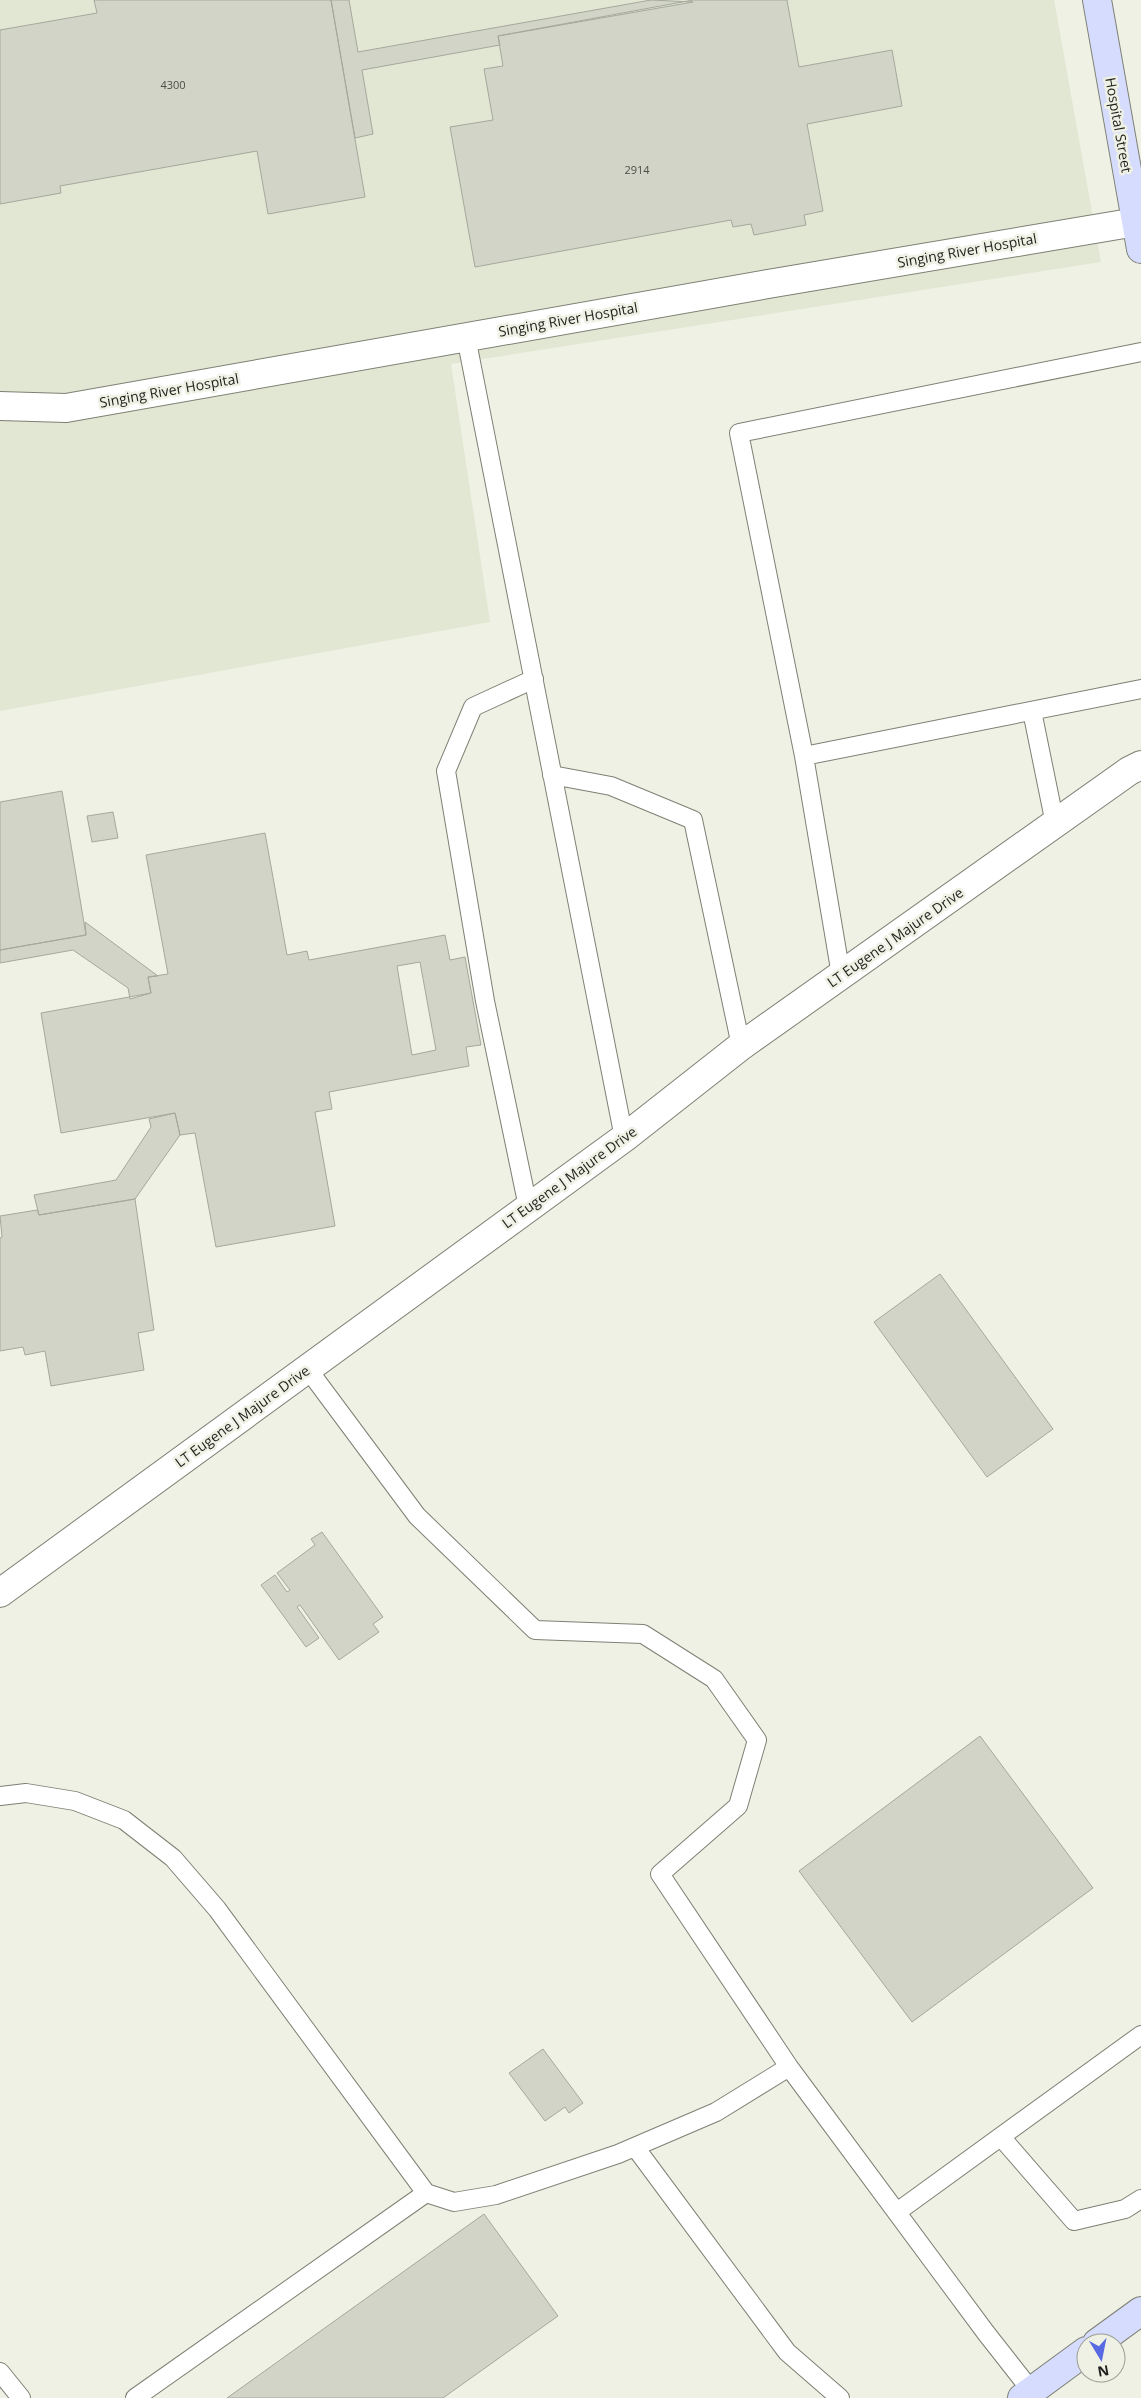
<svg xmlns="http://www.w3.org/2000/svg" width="1141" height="2398" font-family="'Open Sans',sans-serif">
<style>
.built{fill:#e2e7d3}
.building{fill:#d1d4c7;stroke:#a5a89c;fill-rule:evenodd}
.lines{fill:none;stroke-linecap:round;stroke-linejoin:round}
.lane-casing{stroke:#7e8074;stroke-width:20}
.street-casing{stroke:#7e8074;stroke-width:30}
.secondary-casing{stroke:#7e8074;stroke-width:30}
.lane{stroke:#fff;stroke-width:18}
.street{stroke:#fff;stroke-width:28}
.secondary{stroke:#d5dcfd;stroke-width:28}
.labels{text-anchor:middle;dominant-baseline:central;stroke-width:5;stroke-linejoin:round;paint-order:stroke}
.number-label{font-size:11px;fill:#4c4d47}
.street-label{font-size:14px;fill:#1f201c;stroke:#eef1e4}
</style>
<rect width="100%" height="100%" fill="#eef1e4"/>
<!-- built -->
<path class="built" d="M0,0h1054l47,262 -650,102 39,258 -490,89z"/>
<!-- building -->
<path class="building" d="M94,0h237l34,197 -97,17 -11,-63 -197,35 1,7 -61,11v-174l97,-17z
M331,0h18l9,52 293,-52 42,2 -195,34 2,9 -138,25 11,64 -18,4z
M693,0h94l12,67 93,-17 10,56 -95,18 16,87 -19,4 2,10 -52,10 -3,-11 -18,3 -2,-7 -256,47 -25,-140 43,-7 -9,-51 19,-3 -5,-30z
M62,791l24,144 -86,15v-148z
M113,812l5,26 -26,4 -5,-26z
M265,833l22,122 20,-4 2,9 136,-25 5,25 15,-3 16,88 -15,2 3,19 -140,26 3,17 -17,3 20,114 -119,21 -21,-114 -15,2 -5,-22 -114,20 -20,-120 110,-20 -3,-16 20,-3 -22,-119zM420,962l16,88 -24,5 -15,-89z
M85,922l73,54 -10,1 3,16 -21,6 -2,-11 -55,-38 -73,13v-13l86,-15z
M175,1113l5,22 -45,64 -96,16 -5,-20 82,-15 35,-53 -2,-8z
M135,1199l19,131 -16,3 6,37 -93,16 -6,-35 -20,4 -2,-8 -23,4v-113l2,-1 -2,-21 37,-6 2,5z
M940,1274l113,155 -66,48 -113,-155z
M322,1532l61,85 -10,7 6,8 -40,28 -39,-55 -3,2 22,31 -13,9 -45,-62 14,-10 12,17 3,-2 -13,-17 38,-28 -4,-6z
M980,1736l113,152 -181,134 -113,-151z
M543,2049l40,54 -14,10 -4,-6 -20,14 -36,-48z
M484,2214l74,102 -115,82h-216z"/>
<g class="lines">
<defs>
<path id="lane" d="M466,337l158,801
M1141,352l-402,81 65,323 337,-67
M1032,711l23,113
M804,756l37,219
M552,775l59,11 82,34 48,226
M528,1207l-43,-206 -39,-230 27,-64 61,-28
M307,1368l110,148 118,114 108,4 71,45 43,61 -19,66 -78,68 129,193 197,266 51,65
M0,1796l26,-3 49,8 49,19 49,38 44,51 209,284 28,9 42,-7 122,-41 98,-42 73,-45
M1001,2137l73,84 51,-12 16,-10
M635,2147l152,205 53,46
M897,2212l244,-177
M0,2372l21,26
M135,2398l291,-205"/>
<path id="street" d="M0,406l66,2 702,-124 368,-62
M0,1593l624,-455 117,-92 388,-275 12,-6"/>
<path id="secondary" d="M1097,0l44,249
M1097,2343l44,-32
M1022,2398l64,-47"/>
</defs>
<!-- lane casing -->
<use href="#lane" class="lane-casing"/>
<!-- street casing -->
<use href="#street" class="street-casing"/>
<!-- secondary casing -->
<use href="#secondary" class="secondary-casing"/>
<!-- lane -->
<use href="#lane" class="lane"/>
<!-- street -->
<use href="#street" class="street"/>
<!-- secondary -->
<use href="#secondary" class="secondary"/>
</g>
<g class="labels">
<!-- number labels -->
<g class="number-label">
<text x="173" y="84">4300</text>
<text x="637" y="169">2914</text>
</g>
<!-- street labels -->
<g class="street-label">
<text transform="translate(1119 125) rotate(80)">Hospital Street</text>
<text transform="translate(967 250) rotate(-10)">Singing River Hospital</text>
<text transform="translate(568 319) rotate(-10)">Singing River Hospital</text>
<text transform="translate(169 390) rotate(-10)">Singing River Hospital</text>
<text transform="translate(895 937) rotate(-35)">LT Eugene J Majure Drive</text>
<text transform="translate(569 1177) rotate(-36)">LT Eugene J Majure Drive</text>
<text transform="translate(242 1416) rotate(-36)">LT Eugene J Majure Drive</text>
</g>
</g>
<!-- north arrow -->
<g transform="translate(1101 2358) rotate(170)"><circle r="24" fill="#eef1e4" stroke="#9b9d94"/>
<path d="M0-4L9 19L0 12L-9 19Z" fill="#576ae1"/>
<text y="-8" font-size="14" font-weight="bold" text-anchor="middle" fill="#1f201c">N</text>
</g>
</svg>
